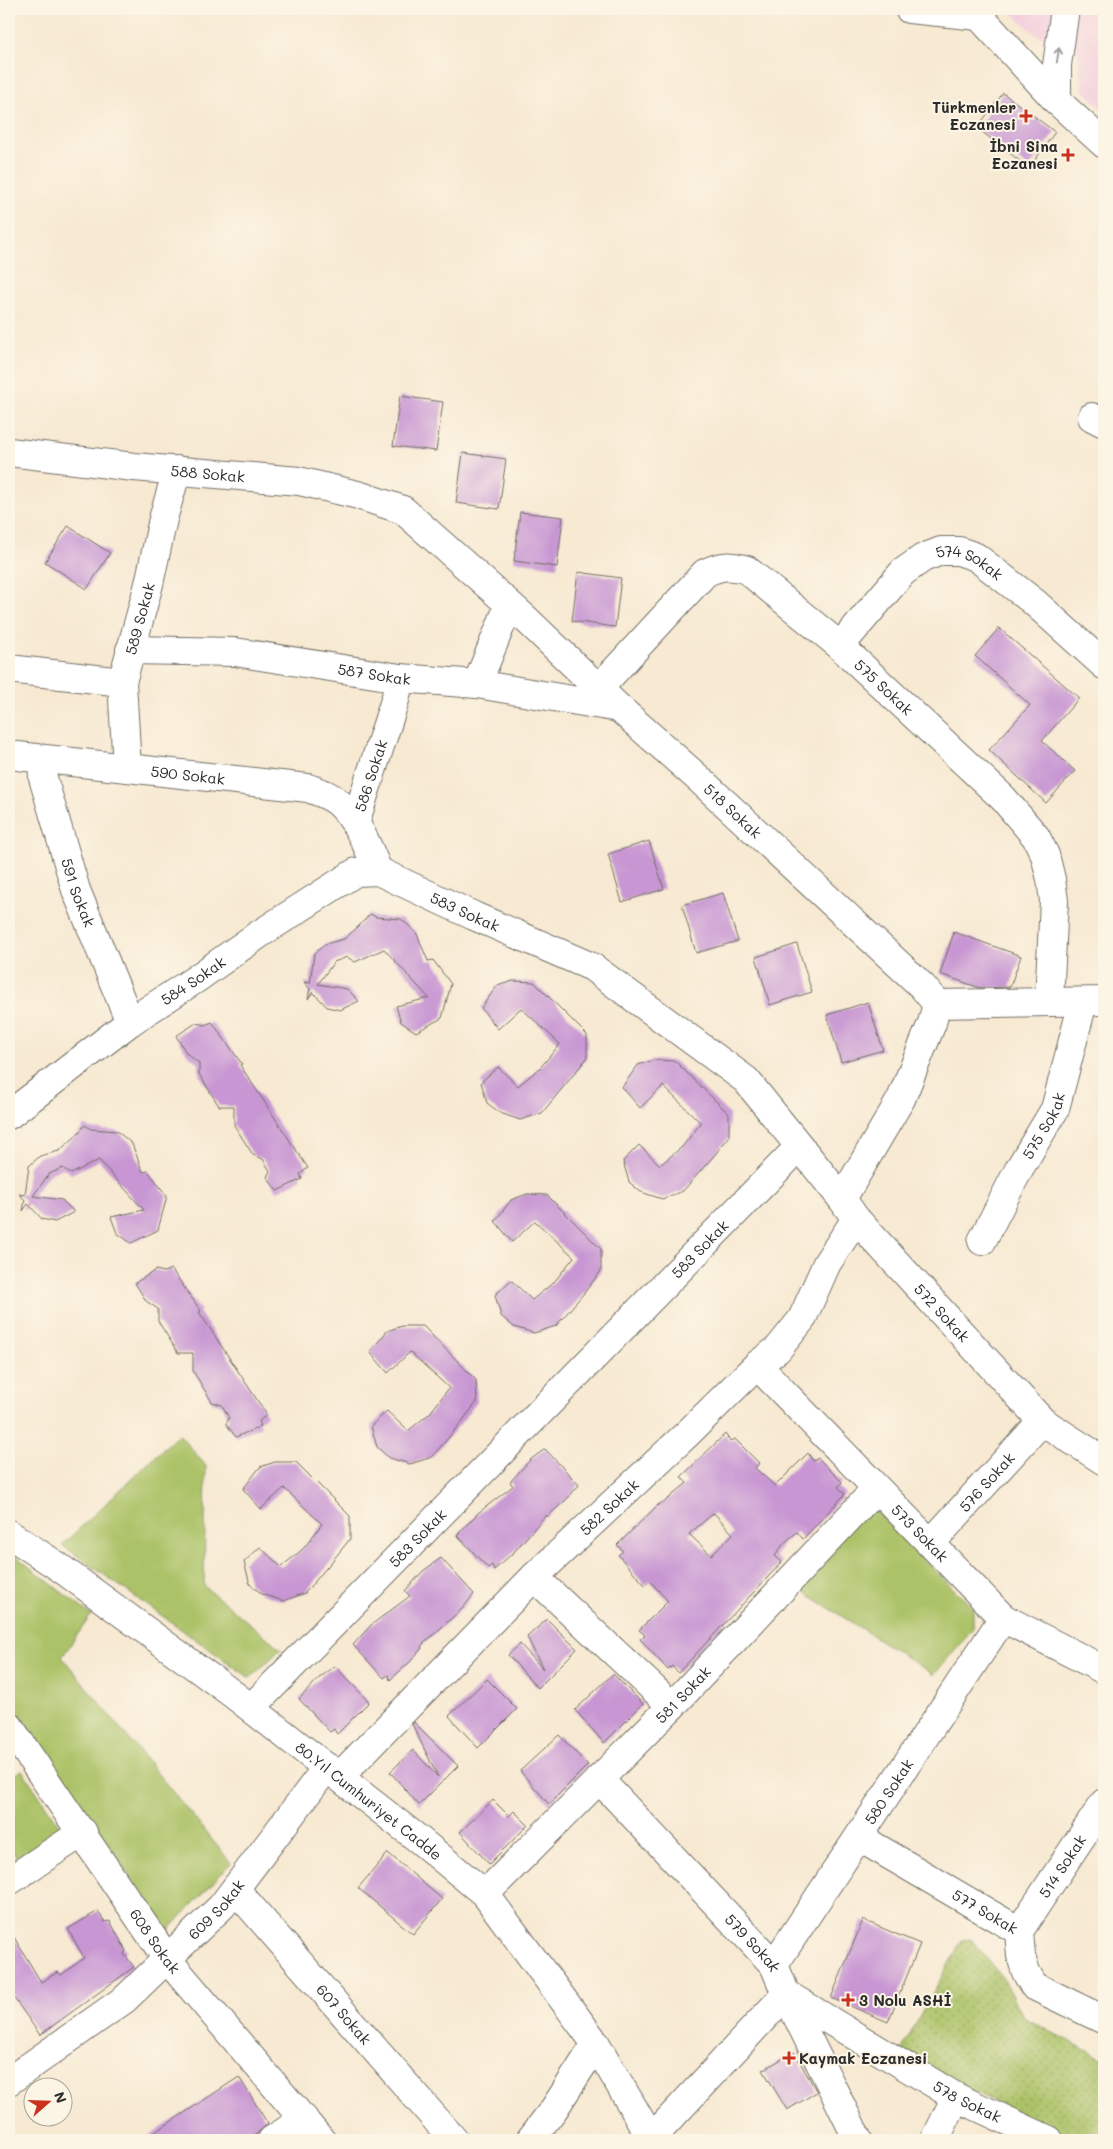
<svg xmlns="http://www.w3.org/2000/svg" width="1113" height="2149" font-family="Mali,sans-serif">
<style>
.built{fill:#f4cfdd}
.grass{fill:url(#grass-dots);stroke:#6c7649}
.park{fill:#acc267;stroke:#6c7649}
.building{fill:#c796d3;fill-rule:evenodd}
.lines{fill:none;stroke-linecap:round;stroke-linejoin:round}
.minor-casing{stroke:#726e65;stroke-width:30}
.minor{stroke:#fff;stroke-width:28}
.oneway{stroke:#a0a0a0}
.poi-dot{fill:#c8321e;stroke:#fcf5e5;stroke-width:2}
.labels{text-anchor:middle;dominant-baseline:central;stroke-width:4;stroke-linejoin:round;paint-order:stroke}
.poi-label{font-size:15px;font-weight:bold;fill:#2b2b2b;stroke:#fcf5e5;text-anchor:end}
.street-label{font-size:15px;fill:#2b2b2b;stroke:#fcf5e5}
</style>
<defs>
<pattern id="grass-dots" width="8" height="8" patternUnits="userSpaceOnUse" patternTransform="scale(1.25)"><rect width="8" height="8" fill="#acc267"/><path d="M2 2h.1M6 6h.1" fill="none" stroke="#8c9e55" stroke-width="1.8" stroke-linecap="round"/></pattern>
</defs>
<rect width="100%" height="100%" fill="#fcf5e5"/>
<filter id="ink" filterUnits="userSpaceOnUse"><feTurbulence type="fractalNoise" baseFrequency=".02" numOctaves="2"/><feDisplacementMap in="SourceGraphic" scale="10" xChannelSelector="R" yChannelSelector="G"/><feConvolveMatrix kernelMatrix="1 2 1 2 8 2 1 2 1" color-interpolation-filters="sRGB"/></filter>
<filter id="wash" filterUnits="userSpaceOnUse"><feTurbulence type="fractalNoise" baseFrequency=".0096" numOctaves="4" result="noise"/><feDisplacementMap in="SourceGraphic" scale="20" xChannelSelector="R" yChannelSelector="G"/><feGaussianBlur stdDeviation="1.12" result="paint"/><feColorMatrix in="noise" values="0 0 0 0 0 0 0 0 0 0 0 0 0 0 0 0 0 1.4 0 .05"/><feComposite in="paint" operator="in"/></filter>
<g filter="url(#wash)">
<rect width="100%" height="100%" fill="#f7e9d2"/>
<!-- built -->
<path class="built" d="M1008,9h96v102l-21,-21 -6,-42 -41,-13z"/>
<!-- grass -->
<path class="grass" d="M971,1939l34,42 19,37 80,41v81h-23l-184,-82 65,-118z"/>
<!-- park -->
<path class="park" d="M179,1434l27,32 -2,120 77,63 -31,29 -188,-133z
M867,1509l10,3 96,96v20l-39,47 -130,-83 -4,-10z
M9,1551l82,64 -29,42 169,206 -64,69 -158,-233z
M22,1770l42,63 -44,29 -11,-17v-67z"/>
<g id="blocks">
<!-- building -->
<path class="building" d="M1003,93l52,39 -26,36 -52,-40z
M400,396l43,6 -7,49 -43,-5z
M463,453l43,6 -7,50 -43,-6z
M520,512l43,5 -6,50 -43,-6z
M68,526l42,27 -23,36 -42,-27z
M578,572l43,6 -6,49 -43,-6z
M999,628l80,70 -37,43 33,30 -29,32 -57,-53 41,-45 -55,-49z
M649,841l15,48 -42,13 -14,-48z
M723,893l15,48 -42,12 -14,-48z
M370,914l6,3 25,2 15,13 12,29 5,-1 18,24 -9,34 -26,14 -15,-10 -5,-16 33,-8 -45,-49 -29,13 -8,-5 -13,5 -16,22 29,5 12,12 -19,9 -13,-3 -14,-15 -5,7 2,-10 -6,-7 6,1 4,-29 11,-10 19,-5 15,-13z
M954,932l67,24 -11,31 -30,1 -40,-14z
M797,944l15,48 -42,13 -14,-48z
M513,981l21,1 53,53v23l-17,21 -28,34 -22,7 -20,-7 -13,-10 -6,-21 17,-15 20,19 22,-18 20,-24 -39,-36 -23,21 -17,-21 16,-22z
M868,1002l15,48 -42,12 -14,-47z
M212,1022l30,42 -2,1 68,103 -8,6 2,5 -25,12 -10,-14 3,-6 -7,-12 -10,-4 -19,-30v-19h-15l-20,-32v-11l-12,-9 -11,-18 20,-13 9,2z
M654,1060l21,1 54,53v23l-17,21 -29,33 -21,8 -21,-7 -12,-10 -6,-21 16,-16 21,20 22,-18 19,-24 -38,-37 -23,22 -18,-21 16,-22z
M85,1125l6,4 26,2 15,13 11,28 5,-1 19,25 -9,34 -27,13 -14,-10 -6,-16 33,-7 -45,-50 -28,14 -8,-6 -14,6 -16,22 29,4 12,12 -19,10 -13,-3 -14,-15 -5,7 2,-11 -6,-6 6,1 4,-29 11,-10 19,-5 16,-14z
M527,1194l20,1 54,54v22l-17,22 -28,33 -22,7 -20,-6 -13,-11 -6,-21 16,-15 21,20 22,-18 20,-25 -39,-36 -23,21 -17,-21 16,-21z
M171,1269l30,42 -2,1 68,103 -8,6 2,5 -25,11 -10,-13 3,-6 -7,-13 -10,-3 -19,-31v-18h-15l-20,-32v-12l-12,-8 -11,-18 21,-13 8,2z
M402,1326h21l53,54 1,22 -17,22 -28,33 -22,7 -21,-6 -12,-11 -6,-21 16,-15 21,20 22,-18 19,-25 -39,-36 -22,21 -18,-21 17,-21z
M725,1434l5,7 5,-2 24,24 -4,5 20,18 33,-33 5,8 5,-3 24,24 -4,5 7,7 -42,45 -6,-7 -13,11 -9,13 7,6 -104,111 -6,-7 -4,4 -28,-31 5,-4 -6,-5 29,-29 -18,-20 -5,4 -27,-30 5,-4 -6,-6 44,-43 1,2 25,-21 -6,-6zM714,1513l19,21 -22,21 -22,-21z
M545,1449l34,36 -12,14 -20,18 -1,-2 -32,37 -20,18 -2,-5 -4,3 -31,-33 21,-22 35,-27 -3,-4 20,-22z
M275,1462h21l54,54v23l-17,21 -28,33 -22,8 -21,-7 -12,-10 -6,-22 16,-15 21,20 22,-18 19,-25 -38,-36 -23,21 -18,-20 17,-22z
M441,1558l33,36 -11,14 -42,38 1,2 -12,14 -20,18 -2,-5 -4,3 -31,-33 18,-20 39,-29 -5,-5 18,-20z
M547,1619l30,30 -39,39 -30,-33 12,-11 23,25 -16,-32z
M335,1666l34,36 -32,32 -3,-5 -4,3 -31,-33 19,-20z
M613,1674l30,30 -39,39 -29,-33z
M487,1679l30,30 -39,39 -29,-32z
M414,1722l44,44 -39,39 -29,-33 23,-22 25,27 -26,-53z
M559,1735l29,30 -39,39 -29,-33z
M493,1800l16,16 5,-5 14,14 -39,39 -29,-32z
M388,1853l54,46 -29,35 -55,-46z
M98,1911l7,11 5,-1 16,30 -2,3 10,13 -94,68 -31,-44v-62l32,53 17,-10 3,3 23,-17 -16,-29z
M863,1920l57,24 -32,78 -57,-24z
M794,2052l23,40 -30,18 -24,-40z
M239,2077l29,47 -19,16h-106z"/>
</g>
</g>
<g filter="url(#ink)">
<use href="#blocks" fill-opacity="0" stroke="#726e65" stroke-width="1"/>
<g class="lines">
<defs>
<g id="minor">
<path d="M909,9l70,7"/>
<path d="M967,9l12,7 78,85 47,43"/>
<path d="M1057,101v-36l8,-56"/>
<path d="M1092,417l12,6"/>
<path id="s1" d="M9,452l125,15 165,14 59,14 45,15 124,110 92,88 80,71 223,207 15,18 167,-3"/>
<path id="s2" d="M840,646l63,-74 20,-14 18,-7h18l17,6 58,45 70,63"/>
<path id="s3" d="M130,650l105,2 165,26 77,6 142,24"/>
<path d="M9,669l113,13"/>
<path d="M477,684l32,-79"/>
<path id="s4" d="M599,688l106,-115c16,-8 25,-8 42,-3l93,76 163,152 33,39 9,18 6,24 3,22 -5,100"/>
<path id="s5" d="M9,755l299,33c11,4 22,7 31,15 18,17 30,45 39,68"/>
<path id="s6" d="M42,759l1,19 33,112 54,132"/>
<path id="s7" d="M127,768l-5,-86 27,-98 14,-65 14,-49"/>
<path id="s8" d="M355,823l40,-123 5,-22"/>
<path id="s9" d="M9,1115l121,-93 66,-43 62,-44 98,-63 22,-1 96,45 118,51 154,113 96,119 14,20 186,202 62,40"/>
<path d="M842,1199l59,-100 31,-76 5,-19"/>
<path id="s10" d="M982,1241l37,-72 36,-60 28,-107"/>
<path id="s11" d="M757,1365l246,253 101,52"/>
<path id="s12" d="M9,1534l50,33 175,128 188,147 63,52 111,150 56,96"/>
<path id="s13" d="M930,1544l112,-123"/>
<path d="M534,1577l138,129"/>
<path id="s14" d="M251,1708l548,-561"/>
<path id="s15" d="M9,1726l158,233 154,181"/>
<path id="s16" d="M339,1777l195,-200 153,-143 70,-69 21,-16 24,-30 25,-56 29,-44"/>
<path id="s17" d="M599,1779l175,186 12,29 72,146"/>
<path id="s18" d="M860,1838l159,93 2,25 5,16 8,14 70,34"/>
<path d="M9,1881l74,-49"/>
<path id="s19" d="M235,1889l219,251"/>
<path id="s20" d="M485,1894l187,-188 204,-217"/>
<path id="s21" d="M1019,1931l85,-128"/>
<path id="s22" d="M774,1965l229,-347"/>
<path id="s23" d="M9,2081l116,-82 97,-93 105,-139"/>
<path id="s24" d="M651,2139l135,-145 170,103 93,43"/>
<path d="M272,2140l32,-21"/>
<path d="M530,2140l24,-31 42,-65"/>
<path d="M935,2140l21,-43"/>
</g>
</defs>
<!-- minor casing -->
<use href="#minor" class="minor-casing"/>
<!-- minor -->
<use href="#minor" class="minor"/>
</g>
<!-- one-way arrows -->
<defs><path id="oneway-shaft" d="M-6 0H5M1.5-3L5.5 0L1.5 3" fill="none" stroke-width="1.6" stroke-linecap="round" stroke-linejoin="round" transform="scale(1.25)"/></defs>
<use class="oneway" href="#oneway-shaft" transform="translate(1058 55) rotate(-81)"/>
</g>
<!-- markers -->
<g class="poi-dot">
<path d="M1023.5 108.5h5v5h5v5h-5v5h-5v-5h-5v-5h5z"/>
<path d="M1065.5 147.5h5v5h5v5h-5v5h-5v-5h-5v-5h5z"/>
<path d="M845.5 1992.5h5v5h5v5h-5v5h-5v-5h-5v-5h5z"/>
<path d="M786.5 2050.5h5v5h5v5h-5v5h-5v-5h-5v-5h5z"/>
</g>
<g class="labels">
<!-- poi labels -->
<g class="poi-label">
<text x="1016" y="107">Türkmenler<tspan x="1016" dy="17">Eczanesi</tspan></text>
<text x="1058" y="146">İbni Sina<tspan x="1058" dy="17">Eczanesi</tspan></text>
<text x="859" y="2000" text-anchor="start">3 Nolu ASHİ</text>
<text x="799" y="2058" text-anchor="start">Kaymak Eczanesi</text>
</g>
<!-- street labels -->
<g class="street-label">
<text stroke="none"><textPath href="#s1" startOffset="200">588 Sokak</textPath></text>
<text stroke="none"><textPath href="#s2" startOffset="172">574 Sokak</textPath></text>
<text stroke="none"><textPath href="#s7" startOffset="152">589 Sokak</textPath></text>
<text stroke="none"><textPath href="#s3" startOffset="246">587 Sokak</textPath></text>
<text stroke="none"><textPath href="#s4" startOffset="380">575 Sokak</textPath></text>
<text stroke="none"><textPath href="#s5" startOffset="180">590 Sokak</textPath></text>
<text stroke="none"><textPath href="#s8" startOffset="50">586 Sokak</textPath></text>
<text stroke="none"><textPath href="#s1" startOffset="846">518 Sokak</textPath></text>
<text stroke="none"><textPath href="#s6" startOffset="139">591 Sokak</textPath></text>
<text stroke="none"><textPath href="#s9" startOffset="542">583 Sokak</textPath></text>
<text stroke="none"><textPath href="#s9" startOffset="228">584 Sokak</textPath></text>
<text stroke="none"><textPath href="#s10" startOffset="131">575 Sokak</textPath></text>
<text stroke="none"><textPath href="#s14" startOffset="642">583 Sokak</textPath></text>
<text stroke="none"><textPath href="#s9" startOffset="1176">572 Sokak</textPath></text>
<text stroke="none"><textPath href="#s13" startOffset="84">576 Sokak</textPath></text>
<text stroke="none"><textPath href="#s16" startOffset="382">582 Sokak</textPath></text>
<text stroke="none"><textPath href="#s11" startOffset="234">573 Sokak</textPath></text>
<text stroke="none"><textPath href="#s14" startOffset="238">583 Sokak</textPath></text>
<text stroke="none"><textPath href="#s20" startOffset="281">581 Sokak</textPath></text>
<text stroke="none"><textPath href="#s22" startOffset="208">580 Sokak</textPath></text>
<text stroke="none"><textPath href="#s12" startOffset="448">80.Yıl Cumhuriyet Cadde</textPath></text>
<text stroke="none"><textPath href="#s21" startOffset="78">514 Sokak</textPath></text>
<text stroke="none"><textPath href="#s23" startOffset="270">609 Sokak</textPath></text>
<text stroke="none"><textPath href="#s18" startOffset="145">577 Sokak</textPath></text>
<text stroke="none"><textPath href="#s15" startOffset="260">608 Sokak</textPath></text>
<text stroke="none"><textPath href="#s17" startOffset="225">579 Sokak</textPath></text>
<text stroke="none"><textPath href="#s19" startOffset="166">607 Sokak</textPath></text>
<text stroke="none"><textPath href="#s24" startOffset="409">578 Sokak</textPath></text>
</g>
</g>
<!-- margin -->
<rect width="1113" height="2149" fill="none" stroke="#fcf5e5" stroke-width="30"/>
<!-- north arrow -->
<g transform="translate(48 2102) rotate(70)"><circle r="24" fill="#fcf5e5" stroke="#a8a49b"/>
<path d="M0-4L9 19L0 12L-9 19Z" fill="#c8321e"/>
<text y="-8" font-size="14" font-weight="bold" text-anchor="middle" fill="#2b2b2b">N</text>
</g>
</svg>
